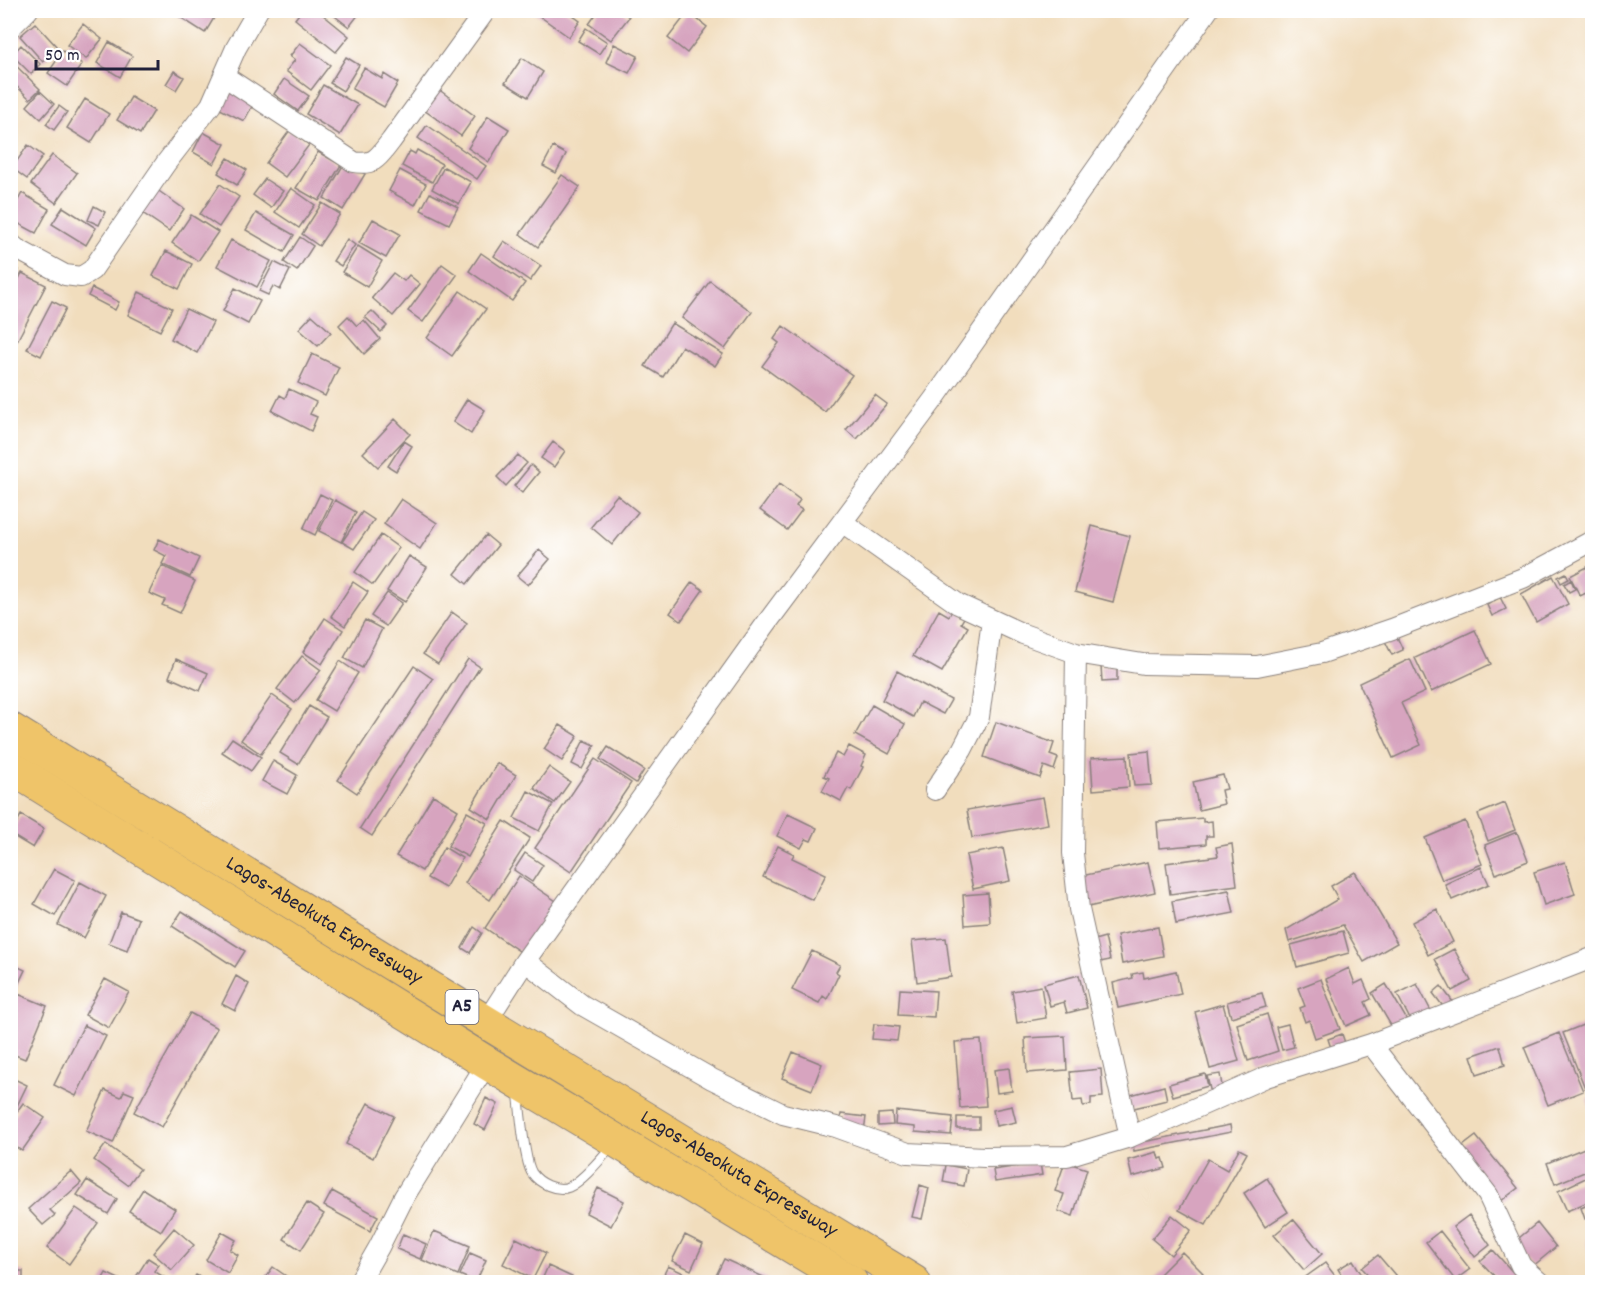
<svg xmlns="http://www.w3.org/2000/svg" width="1603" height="1293" font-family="Dekko,sans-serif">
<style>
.building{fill:#d7a4bf}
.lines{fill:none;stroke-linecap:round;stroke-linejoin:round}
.lane-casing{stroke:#8a807c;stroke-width:11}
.street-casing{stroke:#8a807c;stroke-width:22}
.highway-casing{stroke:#8a807c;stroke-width:35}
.lane{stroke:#fff;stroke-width:9}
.street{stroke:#fff;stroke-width:20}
.highway{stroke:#efc469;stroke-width:33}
.labels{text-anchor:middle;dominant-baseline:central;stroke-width:5;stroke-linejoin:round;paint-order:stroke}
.shield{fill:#fff;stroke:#646476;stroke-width:1.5}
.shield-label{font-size:20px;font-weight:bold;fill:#22223b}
.street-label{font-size:21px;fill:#22223b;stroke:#fff}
</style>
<rect width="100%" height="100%" fill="#fff"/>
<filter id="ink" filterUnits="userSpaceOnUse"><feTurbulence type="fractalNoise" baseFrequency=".0167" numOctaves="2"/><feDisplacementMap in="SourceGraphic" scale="12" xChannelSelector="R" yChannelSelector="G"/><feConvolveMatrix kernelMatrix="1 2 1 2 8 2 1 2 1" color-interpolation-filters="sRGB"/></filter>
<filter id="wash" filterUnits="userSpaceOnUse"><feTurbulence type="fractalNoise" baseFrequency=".008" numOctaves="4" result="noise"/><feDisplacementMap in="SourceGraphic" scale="24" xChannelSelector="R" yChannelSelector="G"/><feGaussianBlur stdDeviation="1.35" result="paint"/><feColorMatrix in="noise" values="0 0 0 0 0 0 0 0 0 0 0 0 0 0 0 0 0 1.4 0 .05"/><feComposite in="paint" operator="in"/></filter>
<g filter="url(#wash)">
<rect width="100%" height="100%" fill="#f1ddbd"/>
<g id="blocks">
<!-- building -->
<path class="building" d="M169,10h44l4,3 -12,20z
M302,10h15l32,26 -13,16 -41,-33z
M327,10h35l-13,17z
M531,10h34l15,11 -11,16z
M599,10h21l9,7 -18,23 -22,-16z
M688,12l19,15 -20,26 -19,-15z
M35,23l23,25 -15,14 -23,-26z
M83,24l19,15 -16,20 -19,-14z
M586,28l21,14 -8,12 -21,-13z
M109,42l23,14 -12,21 -23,-14z
M300,43l30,22 -19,25 -25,-19 9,-11 -5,-4z
M614,44l24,12 -9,17 -23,-11z
M21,45l19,19 -9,10 -19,-19z
M63,51l19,13 -15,22 -19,-13z
M346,57l13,8 -16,26 -13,-8z
M522,58l21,14 -15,25 -23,-14z
M10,60l30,29 -10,10 -20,-19z
M364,68l18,11 2,-5 14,9 -14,24 -32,-18z
M174,71l10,6 -8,13 -10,-6z
M284,79l25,17 -11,15 -24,-17z
M323,85l35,20 -18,30 -34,-21z
M229,86l27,13 -12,22 -26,-13z
M438,89l37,27 -14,20 -37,-26z
M40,91l14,13 -13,15 -14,-13z
M131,97l23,14 -14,23 -23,-14z
M85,99l24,15 -18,29 -24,-15z
M59,106l8,6 -13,18 -8,-6z
M10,116l8,6 -8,9z
M488,116l21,13 -20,33 -21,-14z
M427,125l59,41 -9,13 -59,-41z
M290,130l19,15 -24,32 -19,-14z
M203,132l22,12 -11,20 -21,-12z
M28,145l15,11 -16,23 -15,-11z
M553,147l13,7 -10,19 -13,-7z
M417,150l25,14 -10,18 -30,-16 8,-15 5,3z
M318,152l23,13 -22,36 -23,-13z
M52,155l25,18 -21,30 -25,-19z
M228,158l19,12 -10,15 -19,-12z
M345,162l20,12 -22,36 -19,-12z
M444,167l27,15 -12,22 -27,-15z
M400,170l26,14 -11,21 -26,-14z
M562,175l18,12 -42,60 -18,-13z
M265,179l18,12 -12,17 -18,-13z
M220,184l19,13 -20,30 -19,-13z
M291,188l24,17 -16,23 -24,-16z
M156,189l28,20 -15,22 -28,-19z
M22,193l27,16 -13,24 -26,-14v-4z
M430,193l28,14 -9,17 -28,-14z
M322,203l18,11 -21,32 -17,-12z
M94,206l11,6 -6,13 -11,-5z
M63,207l33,21 -10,17 -34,-21z
M256,213l38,22 -10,17 -38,-22z
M191,215l27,17 -20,29 -26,-18z
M373,219l27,15 -14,24 -27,-15z
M300,237l13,9 -16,25 -13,-9z
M347,239l8,6 -14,21 -8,-5z
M231,240l40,21 -14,26 -40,-21z
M504,241l37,25 -11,15 -36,-25z
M358,246l24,15 -15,26 -25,-15z
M166,251l26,13 -13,25 -26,-13z
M481,253l44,30 -13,18 -43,-30z
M274,262l16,8 -10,20 -7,-4 -5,9 -9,-4z
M10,264l9,6 -9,13z
M442,264l15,11 -34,47 -15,-11z
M22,273l24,12 -29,56 -7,-4v-42z
M393,273l11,8 5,-6 11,9 -27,32 -21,-18z
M710,281l42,31 -27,37 -43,-31z
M92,288l27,14 -4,8 -27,-14z
M235,288l25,13 -12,23 -25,-13z
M460,291l26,18 -34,47 -25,-18z
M139,292l33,16 -12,23 -32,-16z
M52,301l14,7 -25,48 -14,-7z
M186,309l27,13 -16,31 -26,-14z
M372,311l15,15 -6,6 -16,-15z
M312,315l19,17 -13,14 -19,-17z
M348,316l9,10 7,-6 16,19 -16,15 -25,-29z
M672,323l51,31 -8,12 -33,-20 -19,31 -18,-11z
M783,326l69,49 -27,37 -63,-46 17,-23 -5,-4z
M312,354l27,13 -14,29 -27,-13z
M289,389l27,13 -6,12 7,3 -6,14 -39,-20 8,-16 5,3z
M875,395l12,9 -30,35 -11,-9z
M467,399l18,11 -14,24 -18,-12z
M395,419l15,15 -32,33 -15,-14z
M404,441l8,5 -16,25 -8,-5z
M553,442l12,9 -11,16 -13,-9z
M518,455l9,8 -21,23 -9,-9z
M531,465l8,7 -17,21 -8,-7z
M779,484l21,16 -4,6 6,4 -15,20 -27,-20z
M320,494l12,6 -17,35 -12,-6z
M617,495l21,17 -26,33 -21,-18z
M401,499l36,24 -17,26 -36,-25z
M335,500l21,12 -15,30 -22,-11z
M362,512l12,8 -20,29 -12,-7z
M1092,526l38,10 -17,66 -38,-10z
M381,535l18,13 -26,37 -18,-13z
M486,535l12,10 -31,39 -12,-10z
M159,539l40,19 -9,19 -28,-13 4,-8 -12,-6z
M539,550l11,9 -22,26 -11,-9z
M409,556l18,11 -22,35 -18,-11z
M1591,565l1,25 -12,6 -10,-20z
M162,566l33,15 -15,32 -18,-8 3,-5 -16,-7z
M1566,573l3,6 -8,4 -3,-6z
M1553,576l15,28 -32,18 -15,-28z
M1571,580l4,9 -6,3 -5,-8z
M353,582l15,10 -23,34 -14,-10z
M692,582l11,8 -22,31 -11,-8z
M387,593l15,10 -16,23 -15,-10z
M1500,597l6,12 -14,7 -5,-11z
M953,609l12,7 -4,7 7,4 -26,45 -29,-16 26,-46 10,6z
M452,612l15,11 -29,41 -15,-10z
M325,618l18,12 -21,34 -19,-12z
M365,620l17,9 -20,39 -18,-10z
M1475,630l16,34 -60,28 -16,-34z
M1394,631l9,19 -11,5 -9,-18z
M302,656l19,14 -26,33 -18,-14z
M176,659l32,14 -8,18 -31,-14z
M468,659l12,8 -108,169 -12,-8z
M1410,659l15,33 -24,11 20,42 -28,13 -34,-75z
M340,661l18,12 -24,38 -18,-11z
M1117,665v16l-15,1 -1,-16z
M414,666l19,13 -76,114 -19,-13z
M897,671l54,29 -8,14 -23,-12 -7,15 -31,-17z
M272,695l20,14 -31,45 -20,-14z
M872,705l33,19 -16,30 -34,-19z
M309,706l18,11 -29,47 -18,-11z
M996,722l58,21 -4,12 8,3 -4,12 -10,-4 -4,12 -56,-21z
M560,725l18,11 -16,25 -18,-12z
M232,738l29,19 -10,14 -29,-19z
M584,740l11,5 -13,24 -10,-5z
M849,746l17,9 -5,11 2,1 -12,23 -3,-2 -7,13 -19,-10 7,-13 -5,-2 12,-23 7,4z
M608,747l36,23 -8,13 -36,-24z
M1149,751l3,34 -18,1 -3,-33z
M1127,756l2,31 -36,3 -2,-32z
M595,759l36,24 -60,89 -36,-24z
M273,761l24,14 -10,19 -25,-13z
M497,763l19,12 -26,44 -19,-12z
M549,767l21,15 -15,21 -21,-15z
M1223,775l4,14 -6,1 3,14 -25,6 -6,-28z
M528,791l25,13 -14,27 -25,-13z
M433,795l25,15 -36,61 -26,-15z
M1043,797l5,27 -76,14 -5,-28z
M1505,803l10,27 -27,11 -10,-27z
M467,812l20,11 -19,34 -20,-11z
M788,814l29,14 -6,13 -5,-2 -5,9 -24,-12z
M21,815l23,14 -11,19 -23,-14z
M1203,818v4l9,-1 1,15h-7v8l-47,4 -2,-26z
M504,821l26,17 -40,62 -25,-17z
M1465,821l17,43 -40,16 -17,-42z
M1517,832l11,29 -32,13 -11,-29z
M1592,837v17l-5,-16z
M1232,844l5,41 -67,9 -4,-31 52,-7 -2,-9z
M778,846l16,8 -2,4 34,16 -13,26 -50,-23z
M444,847l18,11 -17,30 -18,-10z
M1003,848l7,33 -37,8 -7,-34z
M525,853l18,12 -11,17 -18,-12z
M1148,862l7,30 -67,15 -7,-31z
M1565,862l10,32 -31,11 -10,-33z
M1481,867l8,17 -37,16 -7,-16z
M54,869l21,11 -20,36 -21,-12z
M1355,872l42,71 -33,19 -21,-37 -54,17 -3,-12 52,-31 -7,-13z
M519,876l37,25 -34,52 -37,-25z
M80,882l26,14 -22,42 -26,-13z
M1229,890l5,23 -58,11 -4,-23z
M988,893l2,30 -25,2 -2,-30z
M1437,909l16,33 -25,13 -16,-33z
M182,911l63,40 -10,16 -63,-41z
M121,912l18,7 -12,31 -18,-7z
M474,927l8,6 -12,20 -8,-5z
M1158,927l5,29 -41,8 -5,-29z
M1343,931l6,22 -52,14 -6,-22z
M1105,937l5,23 -15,3 -4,-22z
M946,938l5,39 -34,5 -5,-41z
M1454,949l17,32 -19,10 -17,-32z
M812,951l28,14 -4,7 3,2 -12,25 -4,-3 -4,7 -27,-13z
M10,963l15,7 -10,21 -5,-2z
M1349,968l6,16 8,-4 8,19 -6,3 6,13 -25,11 -20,-47z
M1176,971l5,23 -63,14 -5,-25 20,-5 -1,-4 11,-2 1,6z
M1079,975l8,33 -20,5 -3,-11 -14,4 -6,-22z
M236,976l13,8 -14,27 -13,-7z
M105,979l24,13 -20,36 -24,-13z
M1321,979l19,50 -25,9 -6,-18 -4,2 -5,-14 5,-2 -7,-18z
M1386,984l21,36 -14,9 -21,-36z
M1417,984l14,27 -20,10 -14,-27z
M1041,986l5,32 -29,5 -5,-32z
M1441,986l15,20 -8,7 -15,-20z
M900,989l36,2 -2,26 -36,-2z
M1262,993l4,14 -35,10 -4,-15z
M18,994l29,12 -22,53 -15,-6v-39z
M1223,1004l16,57 -29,8 -15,-57z
M190,1013l27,15 -55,99 -28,-15z
M1267,1014l11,37 -30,10 -11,-37z
M1588,1023l4,12v50l-7,3 -22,-55z
M874,1024l25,3 -2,14 -25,-2z
M1288,1024l6,23 -12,3 -6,-23z
M84,1025l22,11 -30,60 -22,-11z
M1559,1033l24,58 -35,14 -24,-58z
M1342,1034l4,12 -14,5 -4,-12z
M1065,1036l2,34 -40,3 -2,-35z
M981,1040l5,66 -26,2 -5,-66z
M1500,1046l5,19 -28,9 -6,-18z
M793,1052l29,12 -10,26 -30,-12z
M1009,1068l3,23 -15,2 -3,-23z
M1101,1069l2,28 -12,1v7l-8,1 -1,-6 -9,1 -3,-29z
M1205,1074l3,12 -35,10 -4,-12z
M1220,1074l3,18 -12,2 -4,-18z
M10,1077l17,8 -12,25 -5,-1z
M1164,1086l3,14 -37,9 -3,-13z
M105,1090l16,7 3,-6 10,4 -21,48 -27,-12z
M1592,1097v16l-5,-14z
M486,1098l12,6 -13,26 -11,-6z
M23,1103l22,15 -23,33 -12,-8v-22z
M368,1103l26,13 -21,42 -27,-14z
M1012,1106l4,16 -20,4 -3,-16z
M896,1111l57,6 -2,18 -36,-3v-5l-20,-2z
M892,1113l1,12 -15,1v-12z
M841,1114l25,3 -2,14 -25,-3z
M957,1117h22v12h-22z
M1230,1125l1,7 -97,19 -1,-7z
M1476,1136l42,52 -17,13 -42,-52z
M106,1144l34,25 -12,16 -34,-25z
M1592,1145v24l-37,15 -8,-21z
M1239,1149l8,4 -41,72 -27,-15 29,-51 19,11z
M1157,1152l2,7 4,-1 3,10 -34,9 -4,-17z
M1065,1162l22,7 -14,47 -15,-5 6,-17 -9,-3z
M1040,1163l2,12 -47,7 -2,-12z
M946,1165l21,4 -3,17 -21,-4z
M71,1171l10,12 -31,27 5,5 -12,10 -15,-16z
M1592,1175v25l-25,11 -9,-20z
M1267,1178l21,34 -23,15 -21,-34z
M87,1180l30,19 -9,15 -31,-19z
M920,1185l9,3 -7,31 -10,-2z
M598,1188l26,13 -13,25 -25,-13z
M143,1189l32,20 -14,22 -32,-20z
M332,1191l46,25 -8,15 -46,-25z
M307,1203l17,11 -23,36 -17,-11z
M1592,1203v13l-7,3 -4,-11z
M76,1208l22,15 -29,41 -22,-16z
M1172,1215l19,15 -20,25 -19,-16z
M1469,1215l21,30 -15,12 -22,-30z
M1293,1219l29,35 -18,16 -30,-35z
M1537,1223l19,24 -24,20 -19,-24z
M174,1228l20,17 -22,25 -19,-17z
M434,1231l36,15 -12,29 -36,-15z
M1440,1231l30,38 -15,11 -29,-38z
M222,1232l14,8 -6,10 8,5 -10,18 -22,-13z
M403,1234l23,10 -6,15 -23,-10z
M685,1235l18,9 -12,26 -19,-9z
M1592,1237v16l-3,1 -3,-16z
M516,1238l30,15 -13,26 -30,-15z
M1493,1250l24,27 -6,5h-11l-20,-21z
M1182,1252l21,21 -10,9h-38l-2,-1z
M470,1253l16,7 -10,22 -16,-7z
M1378,1255l23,27h-26l-13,-14z
M148,1258l11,7 -5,6 18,11h-34l-4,-2z
M724,1259l44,20 -2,3h-53z
M1353,1260l12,20 -3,2h-16l-8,-13z
M1325,1263l15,19h-39l-1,-1z
M548,1266l28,13 -1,3h-34z
M668,1266l20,9 -4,7h-24z
M273,1267l19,13 -2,2h-28z
M10,1271h13v11h-13z
M106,1273l19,9h-24z
M196,1275l13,7h-18z"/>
</g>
</g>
<g filter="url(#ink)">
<use href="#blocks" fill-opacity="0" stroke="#8a807c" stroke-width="1.5"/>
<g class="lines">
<defs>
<path id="lane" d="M518,1090c2,17 6,71 14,83 7,10 24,19 37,14 15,-7 33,-30 44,-42"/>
<path id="street" d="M10,28l18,-18
M224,76l130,86c21,4 25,-6 37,-21l95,-131
M10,243l7,6 48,26 16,2 11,-7 74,-107 45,-58 25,-57 22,-38
M842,522l116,82 65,30 53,19 67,11 114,2 65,-13 70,-24 131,-51 69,-37
M1076,653l-3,200 6,56 51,228
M935,790l27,-40 17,-33 13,-97
M525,961l57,44 130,74 71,35 53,13 72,26 76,4 83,-1 63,-19 136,-60 105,-33 221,-86
M486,1022l39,-61 241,-337 168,-225 274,-389
M1371,1044l117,151 33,71 18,16
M359,1282l20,-35 25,-50 83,-134"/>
<g id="highway">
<path id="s1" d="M10,729l476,293 428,260"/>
<path d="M10,767l477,296 364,219"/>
</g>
</defs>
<!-- lane casing -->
<use href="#lane" class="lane-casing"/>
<!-- street casing -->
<use href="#street" class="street-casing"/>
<!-- highway casing -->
<use href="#highway" class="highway-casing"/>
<!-- lane -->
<use href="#lane" class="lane"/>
<!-- street -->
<use href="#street" class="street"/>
<!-- highway -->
<use href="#highway" class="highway"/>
</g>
</g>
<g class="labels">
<!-- shield labels -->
<rect class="shield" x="445.5" y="990" width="33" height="34" rx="4.5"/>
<g class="shield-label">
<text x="462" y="1007">A5</text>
</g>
<!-- street labels -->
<g class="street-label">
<text stroke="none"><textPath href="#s1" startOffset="368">Lagos-Abeokuta Expressway</textPath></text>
<text stroke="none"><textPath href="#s1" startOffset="854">Lagos-Abeokuta Expressway</textPath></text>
</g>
</g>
<!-- margin -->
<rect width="1603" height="1293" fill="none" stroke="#fff" stroke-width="36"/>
<!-- scale -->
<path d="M36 60v9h122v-9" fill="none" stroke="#22223b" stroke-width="3"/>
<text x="45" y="60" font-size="18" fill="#22223b" stroke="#ffffff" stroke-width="4.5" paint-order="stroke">50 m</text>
</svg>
